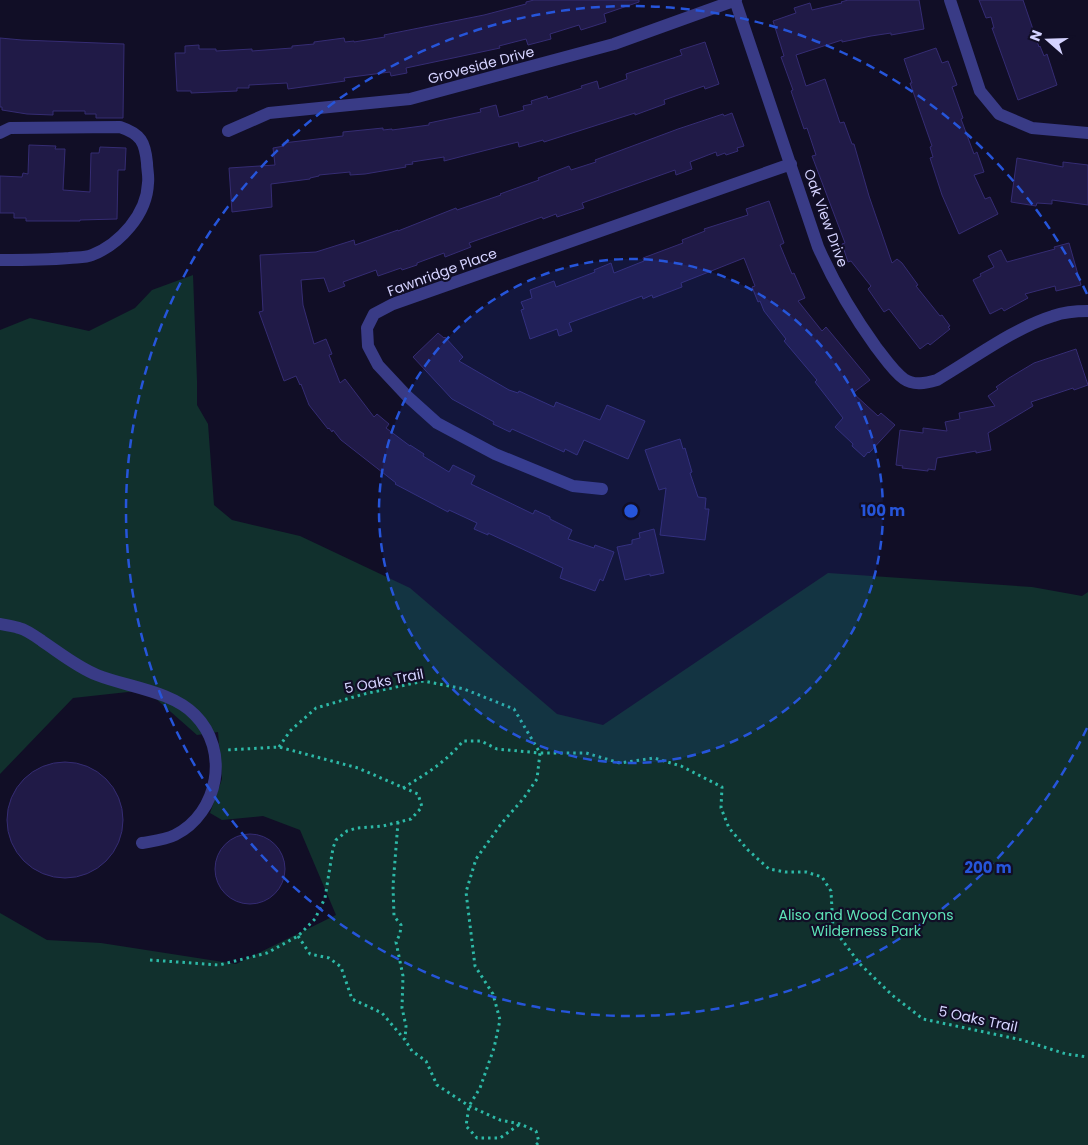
<svg xmlns="http://www.w3.org/2000/svg" width="1088" height="1145" font-family="Poppins,sans-serif">
<style>
.green{fill:#11302d}
.building{fill:#201a47;stroke:#352c73}
.lines{fill:none;stroke-linecap:round;stroke-linejoin:round}
.path{stroke:#2db9a7;stroke-width:3;stroke-dasharray:2.5 4;stroke-linecap:butt}
.minor{stroke:#393b86;stroke-width:12}
.ring{fill:none;stroke:#2655da;stroke-width:2.5;stroke-dasharray:9 6}
.labels{text-anchor:middle;dominant-baseline:central;stroke-width:4.5;stroke-linejoin:round;paint-order:stroke}
.street-label{font-size:14px;fill:#d5d3ff;stroke:#110e26}
.park-label{font-size:14px;fill:#5de2b7;stroke:#110e26}
.centre{fill:#2655da;stroke:#110e26;stroke-width:2.5}
.ring-label{font-size:15px;text-anchor:middle;font-weight:bold;fill:#2655da;stroke:#110e26;stroke-width:4.5;stroke-linejoin:round;paint-order:stroke}
</style>
<rect width="100%" height="100%" fill="#110e26"/>
<!-- green -->
<path class="green" d="M193,275l4,106v24l11,19 6,81 18,15 68,16 110,52 147,126 46,11 225,-152 204,14 50,9 6,-4v553h-1088v-232l47,27 54,3 135,21 100,-49 -36,-85 -37,-14 -41,4 -12,-7 12,-34 -4,-47 -21,3 -51,-45 -73,8 -73,76v-444l30,-12 59,13 46,-23 17,-18z"/>
<!-- building -->
<path class="building" d="M534,0h105v2l-35,12 2,8 -25,8 -2,-5 -29,9 1,5 -23,6 -2,-6 -27,7 1,2 -94,20 1,5 -16,3 -1,-4 -46,6 1,3 -57,8 -1,-6 -38,2v3h-12v3l-46,2v-2h-14l-2,-38h10v-7l14,-1v4h17v2l36,-2v2l40,-3v-2l22,-2v-2l30,-4 1,4 9,-1v1l31,-5 -1,-2 100,-20 42,-11v-2z
M848,0h71l5,29 -33,6v-2l-20,3 -29,6v-2l-46,15 10,31 19,-7 15,44 4,-1 8,22h2l15,52 23,67 5,-4 5,4 16,22 -2,1 24,30 2,-1 8,11 -2,1 2,2 -20,16 -2,-2 -8,6 -31,-40 -5,3 -16,-23 3,-3 -20,-25 -3,1 -6,-18 3,-1 -33,-87 4,-1 -9,-27 -3,1 -13,-38 2,-1 -12,-33 3,-1 -11,-35 23,-8 -2,-5 16,-5 2,7 30,-7 -1,-1z
M979,0h44l16,47 1,-1 4,10 3,-2 10,31 -39,15 -26,-72h2l-3,-11 -5,1z
M0,38l22,2 102,4 -1,74h-27v-4h-11v-3h-32v4l-26,-1 -25,-4v-3h-2z
M705,42l14,42 -14,5 -1,-3 -40,14 1,4 -30,11v-2l-91,29 -1,-2 -24,7 -1,-5 -74,19v-4l-32,5 1,2 -8,1 1,2 -41,7 -15,1v-3l-31,3v1l-9,2v1l-39,5 1,23 -40,5 -3,-44 46,-3 -2,-17 11,-2 -1,-3 60,-7v-4l40,-4v2l9,-1v1l37,-5v-2l52,-11 -1,-3 16,-4 3,12 25,-7 -1,-4 9,-2 -1,-3 16,-5 1,3 34,-11 -1,-2 16,-5 2,8 28,-10 -1,-5 56,-19 -2,-5z
M936,48l6,15 6,-2 9,24 -5,2 11,31 -2,1 13,35 3,-2 7,20 -10,3 11,24 5,-2 8,17 -39,20 -17,-39 -12,-37 3,-1 -3,-10 2,-1 -22,-63h2l-8,-24z
M732,113l12,33 -7,2 1,3 -12,4 -1,-2 -8,3 -1,-4 -26,10 2,7 -16,6 -1,-5 -93,33 2,5 -27,9 -1,-3 -13,5 -1,-2 -73,26 2,4 -26,10 -1,-4 -27,10v2l-15,5 -1,-2 -23,8 -2,-6 -33,12 2,4 -16,6 -5,-14 -23,2 2,25 11,39 12,-5 6,15 -3,1 11,28 5,-4 29,38 3,-3 12,10 -3,4 24,18v-1l14,9 -1,2 26,16 4,-7 22,11 -4,8 62,30 2,-4 15,7v2l22,11 -4,9 26,9 1,-3 19,7 -11,29 -3,-2 -5,12 -35,-13 3,-10 -75,-35v2l-14,-6 3,-6 -28,-13 -1,2 -15,-8 -38,-20 1,-1 -55,-43 -8,-10 -1,2 -3,-4 -1,1 -19,-24 -8,-21 -1,1 -4,-9 -12,5 -25,-69 4,-1 -3,-56 56,-3 38,-12 1,5 43,-15v1l58,-23 1,2 44,-15 -1,-1 39,-14 -1,-2 31,-12 2,4 25,-8 -1,-2 83,-31 45,-15 1,2z
M29,145l27,1 -1,3h10l-2,41 27,2 1,-39h8l1,-6 26,1 -1,22h-7l-1,49 -37,1v1h-54v-3h-12v-5h-14v-37l22,1 1,-4 5,1z
M1017,158l46,9v-5l25,3v40l-36,-5v4l-15,-1 -1,3 -25,-4z
M769,201l15,42 -4,2 12,29 2,-1 11,25 -7,3 24,30 4,-4 44,53 -17,13 25,23 3,-3 14,12 -26,28 -1,-1 -4,5 -12,-11 1,-2 -18,-17 8,-9 -28,-36 2,-2 -33,-39 2,-2 -22,-28 -4,-10 -2,1 -6,-15 3,-1 -11,-28 -63,25 1,4 -29,11 -1,-3 -9,4 -1,-3 -73,27 3,8 -13,5 -2,-7 -27,10 -9,-29 3,-1 -3,-7 11,-4 -2,-8 24,-9 2,6 39,-15 -1,-2 17,-7 3,10 30,-12 -1,-3 40,-15 -1,-3 23,-9 -1,-2 44,-14 -2,-6z
M1069,243l12,42 -25,6 -1,-5 -30,8 3,4 -24,13 -2,-3 -12,6 -17,-34 8,-4 -1,-2 14,-7 -6,-11 13,-6 6,12 48,-13 -1,-2z
M438,333l6,5 1,-1 18,20 -4,4 50,29 9,3 1,-2 35,16 2,-5 44,18 7,-15 38,16 -17,38 -44,-19 -7,15 -12,-6 -1,3 -52,-23 -2,3 -17,-8 1,-2 -42,-23 -39,-42z
M1076,349l12,36 -14,5 -1,-2 -42,14 2,4 -45,27 3,17 -15,3v-2l-39,7 -2,12 -7,-1v2l-26,-3 1,-2 -7,-1 4,-35 23,3v-5l24,3 -2,-9 15,-3 -1,-6 36,-7 -7,-10 10,-7 -2,-2 13,-9 25,-15z
M680,439l3,10 2,-1 7,24 -2,1 8,24 8,1 -1,11h4l-4,31 -45,-5 6,-47 -7,2 -14,-40z
M654,529l10,44 -14,3v-2l-25,6 -8,-33 15,-3v-4l8,-2 -1,-5z
M7 820a58 58 0 1 1 116 0a58 58 0 1 1-116 0Z
M215 869a35 35 0 1 1 70 0a35 35 0 1 1-70 0Z"/>
<g class="lines">
<!-- path -->
<path class="path" d="M279,747l11,-16 26,-23 48,-14 60,-13 40,8 50,20 26,44h46l34,10 34,-5 27,8 41,21 -1,21 8,20 19,22 21,19 16,3h21l16,5 9,14 2,37 27,36 32,31 31,24 99,21 44,14 22,3
M403,788c23,-14 43,-26 60,-47h18l16,8 43,4 -3,26 -14,20 -22,25 -25,35 -10,33 9,74 18,28 7,26 -6,28 -14,40 -11,18 -3,20 11,12h23l20,-14
M398,822l-5,64 1,30 7,9 -1,9 -4,8 7,34 -1,32 4,18 -1,13
M298,936l12,18 19,4 12,9 11,32 30,14 23,27 7,11 14,10 11,24 32,21 31,14 20,4 16,7 3,11 -3,3
M150,960l69,5 48,-12 31,-17 17,-17 10,-21 8,-50 3,-8 11,-9 10,-3 26,-2 28,-7 11,-12 -4,-13 -60,-26 -79,-21 -53,3"/>
<!-- minor -->
<path class="minor" d="M735,0l83,247c16,36 35,68 58,100 8,10 17,24 28,32 10,7 22,4 33,1 36,-21 77,-52 116,-64 11,-4 23,-5 35,-5
M950,0l30,91 19,23 33,14 56,5
M228,131l41,-18 141,-14 204,-55 122,-44
M0,133l10,-5 110,-1c21,7 25,15 27,36 0,7 2,13 1,20 -1,31 -28,61 -56,72 -7,3 -15,2 -23,3 -23,2 -46,2 -69,2
M602,489l-29,-3 -78,-32 -58,-31 -30,-27 -29,-31 -10,-19 -1,-18 7,-14 19,-10 398,-140
M0,624c6,1 13,2 19,4 8,2 16,8 23,13 18,12 35,26 55,34 30,12 75,16 98,40 35,35 24,98 -20,120 -10,5 -22,6 -33,8"/>
</g>
<!-- distance rings -->
<circle cx="631" cy="511" r="252" fill="#2655da" fill-opacity=".12"/>
<g class="ring">
<circle cx="631" cy="511" r="252"/>
<path d="M1087 728A505 505 0 1 1 1087 294"/>
</g>
<g class="labels">
<!-- street labels -->
<g class="street-label">
<text transform="translate(481 65) rotate(-15)">Groveside Drive</text>
<text transform="translate(826 218) rotate(70)">Oak View Drive</text>
<text transform="translate(442 272) rotate(-20)">Fawnridge Place</text>
<text transform="translate(384 681) rotate(-11)">5 Oaks Trail</text>
<text transform="translate(978 1019) rotate(12)">5 Oaks Trail</text>
</g>
<!-- park labels -->
<g class="park-label">
<text x="866" y="915">Aliso and Wood Canyons<tspan x="866" dy="16">Wilderness Park</tspan></text>
</g>
</g>
<circle cx="631" cy="511" r="8" class="centre"/>
<g class="ring-label">
<text x="883" y="516">100 m</text>
<text x="988" y="873">200 m</text>
</g>
<!-- north arrow -->
<g transform="translate(1048 40) rotate(290)" stroke="#110e26" stroke-width="4" paint-order="stroke">
<path d="M0-4L9 19L0 12L-9 19Z" fill="#d5d3ff"/>
<text y="-8" font-size="14" font-weight="bold" text-anchor="middle" fill="#d5d3ff">N</text>
</g>
</svg>
